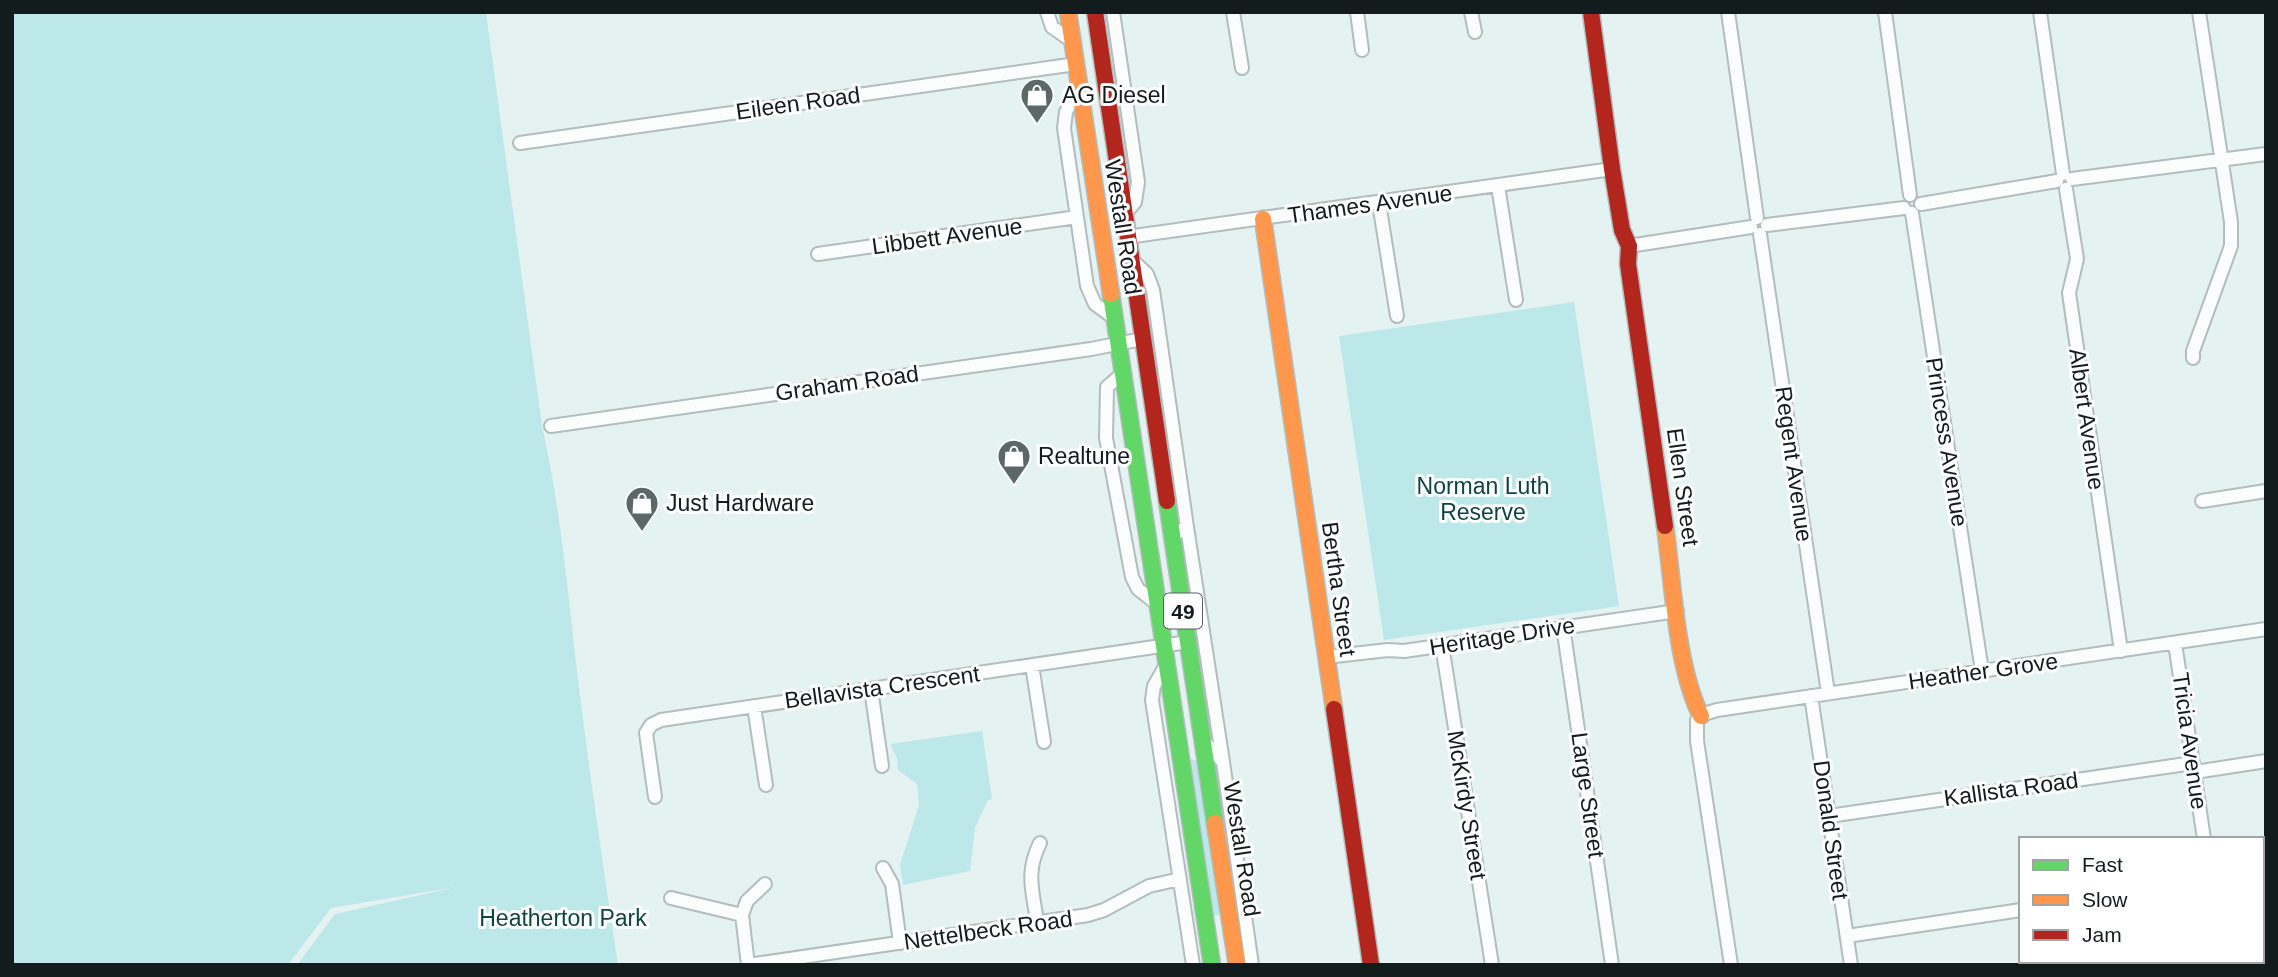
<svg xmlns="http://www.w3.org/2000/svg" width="2278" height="977" font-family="Arial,sans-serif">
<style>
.green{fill:#bde8e9}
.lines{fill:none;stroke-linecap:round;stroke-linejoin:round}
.street-casing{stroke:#b2bdbd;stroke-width:16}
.fast-casing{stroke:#b2bdbd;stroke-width:19}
.slow-casing{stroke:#b2bdbd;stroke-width:19}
.jam-casing{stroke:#b2bdbd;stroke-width:19}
.street{stroke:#fbfdfd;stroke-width:12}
.fast{stroke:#63d668;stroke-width:16}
.slow{stroke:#ff974d;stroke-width:16}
.jam{stroke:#b3261e;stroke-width:16}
.labels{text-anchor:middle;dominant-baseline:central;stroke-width:6;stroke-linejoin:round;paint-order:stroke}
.shield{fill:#fff;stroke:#5a6060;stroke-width:2}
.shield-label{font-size:21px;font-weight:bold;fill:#131c1c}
.poi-label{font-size:23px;fill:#131c1c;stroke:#fff;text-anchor:start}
.street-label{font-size:23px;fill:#131c1c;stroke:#fff}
.park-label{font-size:23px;fill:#0e4446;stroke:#fff}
</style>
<rect width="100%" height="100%" fill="#e5f2f2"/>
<!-- green -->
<path class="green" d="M12,12h474l56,414c18,78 25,158 34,237 12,101 27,202 42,302h-321l38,-51 121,-27 -125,21 -43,57h-276z
M1574,302l45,304 -235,34 -45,-304z
M982,731l10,68 -4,1 -13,28 -5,43 -67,14 -3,-20 19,-60 -2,-21 -19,-14 -1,-12 -7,-14z
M1187,758l11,3 24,153 -10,2z"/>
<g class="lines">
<defs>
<path id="street" d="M1047,12l5,15 20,14
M1113,12l25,170 -3,20 -11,13
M1233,12l9,56
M1357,12l5,38
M1471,12l4,20
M1728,12l29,206
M1885,12l25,183
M2040,12l23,162
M1079,87l-13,25 -2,16 23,158 8,18 19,14
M520,143l556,-79
M2072,179l194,-25
M1498,186l18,114
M2066,189l11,70 -8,34 52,358
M1379,203l18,113
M1921,204l136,-23
M1912,213l70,458
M1767,225l137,-17
M1760,234l68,459
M1127,237l485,-68
M1629,246l122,-19
M818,254l259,-37
M1130,258l17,16 6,16 34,237 -15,9
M2193,358v-7l38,-105v-24l-32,-210
M1122,374l-15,13 -1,51 26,139 6,12 18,14
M551,426l540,-77 51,-10
M2202,501l64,-10
M1187,527l36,235
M1563,626l49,339
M2175,643l29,196
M1442,645l50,320
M1326,657l62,-7 16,1 273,-40
M1032,665l12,77
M1166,665l-12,21 -2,14 41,265
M871,689l11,77
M1811,696l40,269
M754,706l12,79
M1203,740l20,22 29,203
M2195,772l71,-11
M655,797l-9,-64 5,-8 10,-5 527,-78
M1829,816l364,-53
M883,868l9,16 8,59
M2262,892l4,-1
M671,898l71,17 6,50
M742,915l5,-14 18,-17
M1037,922c-4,-31 -12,-49 3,-79
M1847,936l174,-26
M2135,961v4
M2256,961l1,4
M748,965l340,-50 16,-5 45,-24 31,-7
M1731,965l-34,-224v-21l7,-6 13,-4 549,-81"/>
<path id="fast" d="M1111,294l101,671
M1167,501l48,322"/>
<path id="slow" d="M1068,12l43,282
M1263,219l71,490
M1665,526c8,56 11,140 36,190
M1215,823l22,142"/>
<path id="jam" d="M1095,12l72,489
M1591,12l21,157 10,61 7,16 -1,18 37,262
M1334,709l37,256"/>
</defs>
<!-- street casing -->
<use href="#street" class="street-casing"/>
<!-- fast casing -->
<use href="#fast" class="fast-casing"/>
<!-- slow casing -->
<use href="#slow" class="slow-casing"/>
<!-- jam casing -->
<use href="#jam" class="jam-casing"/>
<!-- street -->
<use href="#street" class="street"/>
<!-- fast -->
<use href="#fast" class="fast"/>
<!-- slow -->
<use href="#slow" class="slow"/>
<!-- jam -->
<use href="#jam" class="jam"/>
</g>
<!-- icons -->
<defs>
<symbol id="shop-pin" viewBox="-11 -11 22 30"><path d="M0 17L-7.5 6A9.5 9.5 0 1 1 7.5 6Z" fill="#5c6767" stroke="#fff"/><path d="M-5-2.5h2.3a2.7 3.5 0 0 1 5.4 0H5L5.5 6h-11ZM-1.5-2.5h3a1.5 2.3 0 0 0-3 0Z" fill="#fff"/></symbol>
</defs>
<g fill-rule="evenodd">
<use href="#shop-pin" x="1018" y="76" width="38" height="52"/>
<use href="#shop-pin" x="995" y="437" width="38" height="52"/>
<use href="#shop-pin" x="623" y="484" width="38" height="52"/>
</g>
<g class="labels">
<!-- shield labels -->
<rect class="shield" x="1164" y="593.5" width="38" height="35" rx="5"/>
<g class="shield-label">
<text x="1183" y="611">49</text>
</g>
<!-- poi labels -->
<g class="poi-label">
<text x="1062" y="95">AG Diesel</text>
<text x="1038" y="456">Realtune</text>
<text x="666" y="503">Just Hardware</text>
</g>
<!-- street labels -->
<g class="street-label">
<text transform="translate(798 103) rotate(-8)">Eileen Road</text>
<text transform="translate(1370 204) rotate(-8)">Thames Avenue</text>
<text transform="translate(1123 227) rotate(81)">Westall Road</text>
<text transform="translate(947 236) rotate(-8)">Libbett Avenue</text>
<text transform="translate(847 383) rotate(-8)">Graham Road</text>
<text transform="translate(2087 419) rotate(82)">Albert Avenue</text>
<text transform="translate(1947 442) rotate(81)">Princess Avenue</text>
<text transform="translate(1794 464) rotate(82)">Regent Avenue</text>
<text transform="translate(1683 487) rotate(82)">Ellen Street</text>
<text transform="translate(1339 589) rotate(82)">Bertha Street</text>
<text transform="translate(1502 636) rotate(-9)">Heritage Drive</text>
<text transform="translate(1983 671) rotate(-8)">Heather Grove</text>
<text transform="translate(882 687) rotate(-8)">Bellavista Crescent</text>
<text transform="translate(2190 741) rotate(82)">Tricia Avenue</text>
<text transform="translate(2011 789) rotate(-8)">Kallista Road</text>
<text transform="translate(1588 795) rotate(82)">Large Street</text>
<text transform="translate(1467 805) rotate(81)">McKirdy Street</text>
<text transform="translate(1831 830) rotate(82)">Donald Street</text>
<text transform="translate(1242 849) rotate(81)">Westall Road</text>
<text transform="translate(988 930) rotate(-8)">Nettelbeck Road</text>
</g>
<!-- park labels -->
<g class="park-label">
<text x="1483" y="486">Norman Luth<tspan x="1483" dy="26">Reserve</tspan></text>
<text x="563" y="918">Heatherton Park</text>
</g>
</g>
<!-- border -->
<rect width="2278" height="977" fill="none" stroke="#131c1c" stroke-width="28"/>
<!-- legend -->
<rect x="2019" y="837" width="245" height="126" fill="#ffffff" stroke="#a1a4a4" stroke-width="2"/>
<rect x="2033" y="860" width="35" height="10" fill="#63d668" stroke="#a1a4a4" stroke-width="2"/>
<text x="2082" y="872" font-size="21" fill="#131c1c">Fast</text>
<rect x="2033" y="895" width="35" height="10" fill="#ff974d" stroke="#a1a4a4" stroke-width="2"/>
<text x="2082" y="907" font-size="21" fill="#131c1c">Slow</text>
<rect x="2033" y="930" width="35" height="10" fill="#b3261e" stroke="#a1a4a4" stroke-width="2"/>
<text x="2082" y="942" font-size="21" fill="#131c1c">Jam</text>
</svg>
